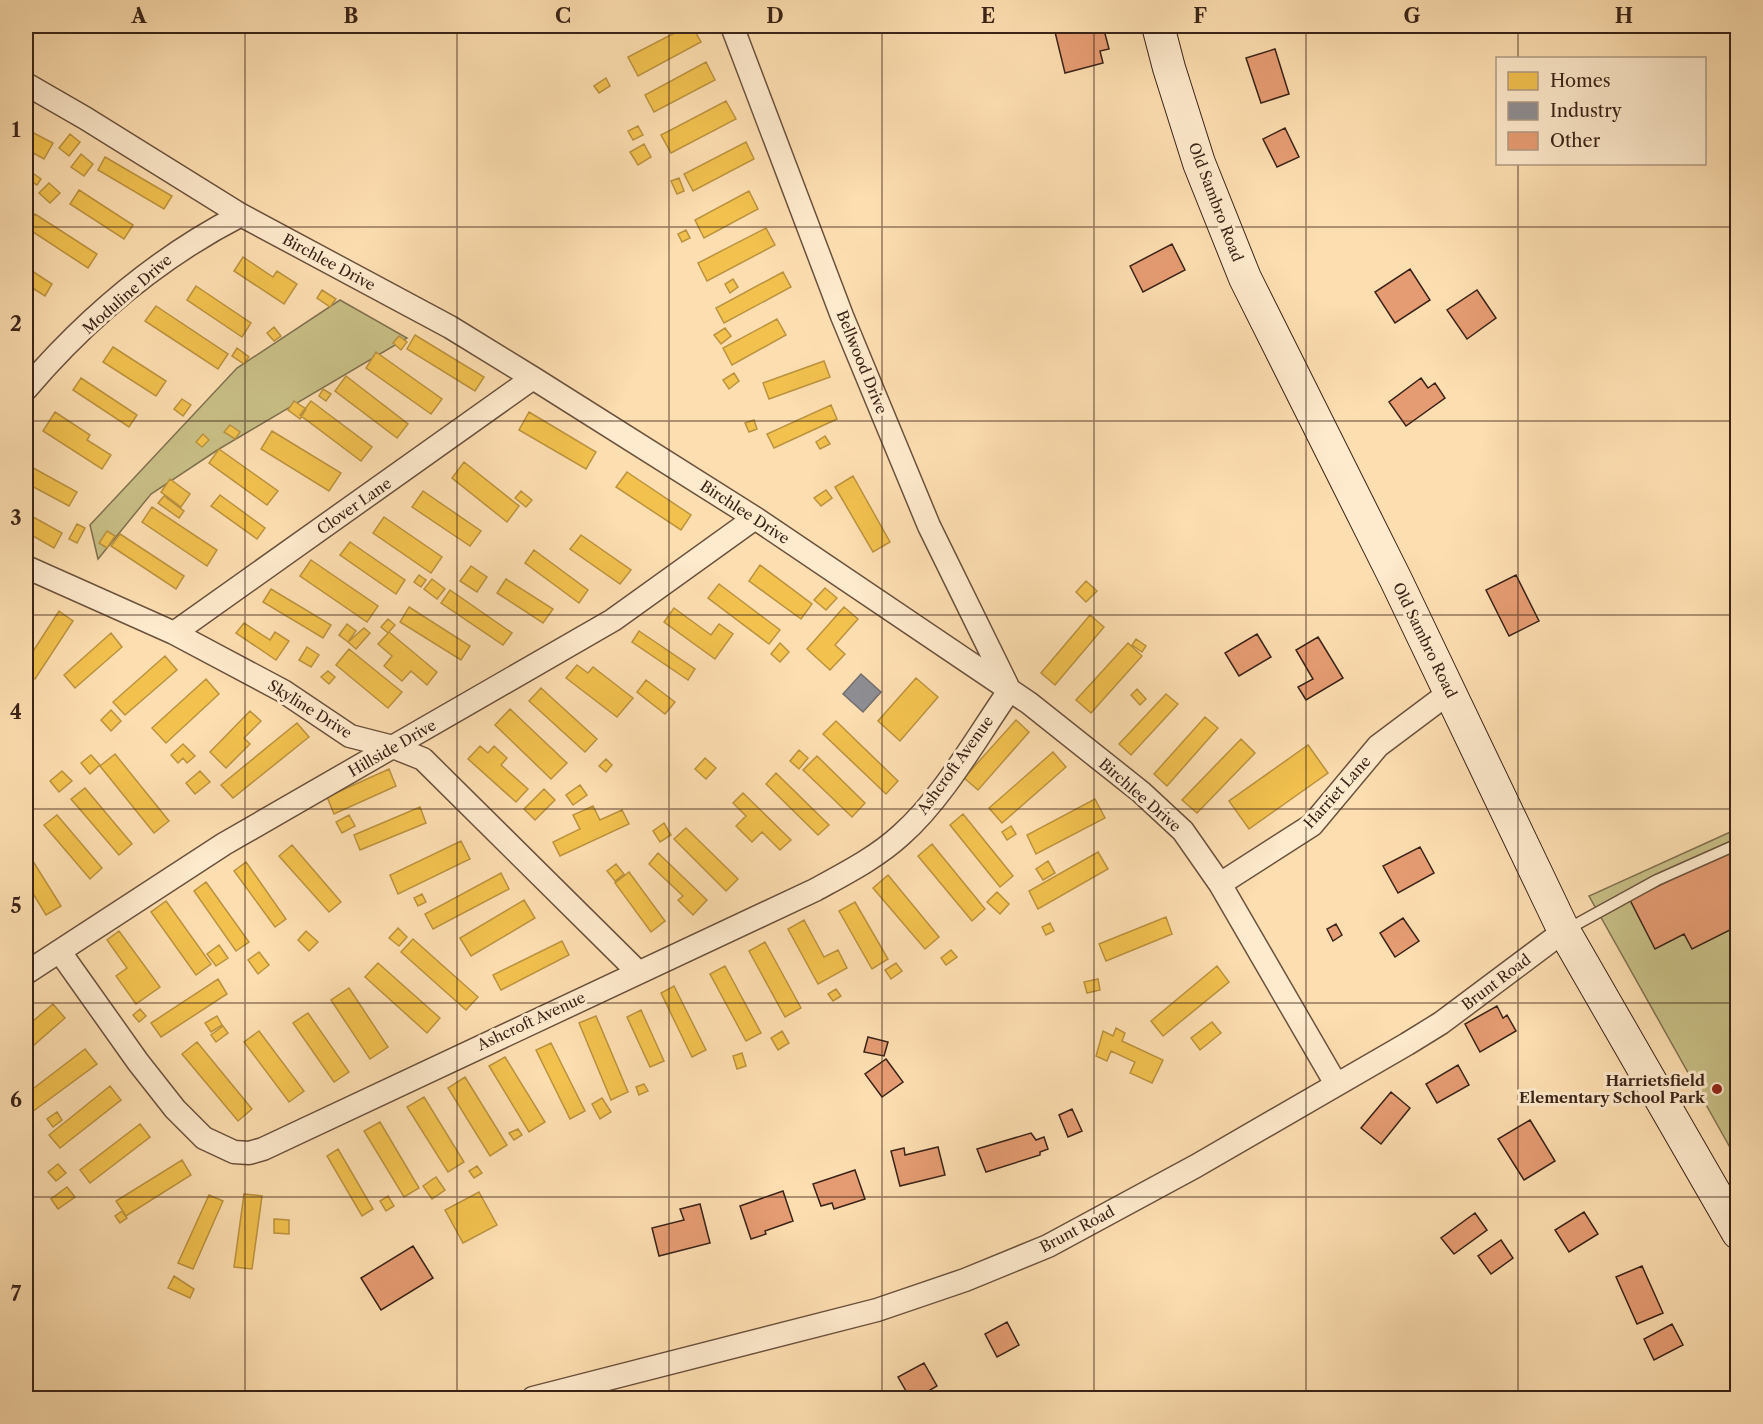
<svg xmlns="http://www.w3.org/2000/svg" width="1763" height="1424" font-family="'Libre Caslon Text',serif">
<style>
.green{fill:#c8bf86;stroke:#81714e;stroke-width:1.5}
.homes{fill:#f2c14e;stroke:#bb923e;stroke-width:1.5}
.industry{fill:#8d8d92;stroke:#746d6d;stroke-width:1.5}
.building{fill:#e69c72;stroke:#3a2317;stroke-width:1.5}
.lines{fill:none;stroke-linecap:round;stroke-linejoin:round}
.service-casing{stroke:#6b523d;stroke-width:13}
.minor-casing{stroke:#6b523d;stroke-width:25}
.secondary-casing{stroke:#3a2317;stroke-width:34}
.service{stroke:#feeacc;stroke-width:10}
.minor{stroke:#feeacc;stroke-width:22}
.secondary{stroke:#feeacc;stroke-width:32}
.grid{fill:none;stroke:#3a2317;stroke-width:1.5;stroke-opacity:0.55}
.poi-dot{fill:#8f2418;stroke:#feeacc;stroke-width:2}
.labels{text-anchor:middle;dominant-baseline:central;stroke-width:6;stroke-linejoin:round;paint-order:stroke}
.street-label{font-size:15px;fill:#3a2317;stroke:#feeacc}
.poi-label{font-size:15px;font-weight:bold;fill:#3a2317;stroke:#feeacc;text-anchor:end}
.neatline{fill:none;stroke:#3a2317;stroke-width:2}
.grid-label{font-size:20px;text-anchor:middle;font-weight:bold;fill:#3a2317}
</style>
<rect width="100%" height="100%" fill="#fddeb0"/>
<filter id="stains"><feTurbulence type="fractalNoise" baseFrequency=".00333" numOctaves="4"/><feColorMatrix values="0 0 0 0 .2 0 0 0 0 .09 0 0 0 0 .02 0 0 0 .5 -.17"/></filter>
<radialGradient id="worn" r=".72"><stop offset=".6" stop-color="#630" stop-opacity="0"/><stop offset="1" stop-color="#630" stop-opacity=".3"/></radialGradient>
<!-- green -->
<path class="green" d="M340,300l67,38 -188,111 -68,45 -53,65 -8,-34 147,-157z
M1737,829v331l-148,-264z"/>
<!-- homes -->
<path class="homes" d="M688,26h4l9,16 -63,34 -10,-19z
M706,62l9,18 -61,32 -9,-17z
M606,78l4,8 -11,7 -5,-7z
M726,101l10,18 -65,34 -10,-18z
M638,126l5,9 -10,5 -5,-9z
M26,129l27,14 -9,16 -18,-10z
M70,134l10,8 -11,14 -10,-8z
M746,142l8,17 -61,32 -9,-17z
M644,144l7,13 -13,8 -8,-13z
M81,154l12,10 -9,12 -13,-9z
M105,157l67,39 -8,13 -66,-39z
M34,174l7,5 -4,6 -7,-4z
M679,178l5,13 -7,3 -6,-13z
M49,183l11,10 -10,10 -11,-10z
M79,190l54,35 -9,14 -54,-35z
M749,191l9,18 -54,29 -9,-18z
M35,214l62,40 -9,14 -61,-40z
M766,228l9,17 -68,36 -9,-18z
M686,230l4,8 -8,4 -4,-8z
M243,257l30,20 4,-6 20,13 -13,20 -50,-33z
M26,267l26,17 -7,12 -19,-12z
M783,272l8,15 -67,36 -8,-15z
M733,279l5,8 -8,6 -5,-9z
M196,286l55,37 -9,14 -55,-37z
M322,290l14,9 -6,8 -13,-9z
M156,306l72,48 -10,15 -73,-48z
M777,319l9,16 -54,30 -9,-17z
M274,327l7,9 -7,5 -7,-8z
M725,328l6,8 -10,8 -7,-9z
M415,335l69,42 -9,14 -68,-42z
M399,336l8,6 -6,8 -8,-7z
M113,347l53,34 -10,15 -53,-34z
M237,348l12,9 -5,7 -12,-8z
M376,352l66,47 -11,15 -65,-46z
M824,361l6,16 -61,22 -6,-16z
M734,373l5,8 -10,8 -6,-9z
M346,376l62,48 -11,14 -62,-47z
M81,378l56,37 -8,12 -56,-37z
M323,389l8,5 -5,7 -7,-5z
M182,399l9,6 -8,11 -9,-7z
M294,401l12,8 -6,10 -12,-9z
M311,401l61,46 -11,14 -61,-46z
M831,405l6,14 -63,29 -7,-14z
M55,412l35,23 -3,5 24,15 -9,14 -59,-38z
M529,412l67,40 -10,17 -67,-39z
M754,420l3,9 -8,3 -4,-9z
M230,425l10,7 -5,7 -11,-7z
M272,431l69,42 -12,18 -68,-42z
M203,434l6,6 -7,7 -6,-5z
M825,436l5,8 -10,5 -4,-7z
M219,449l59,42 -11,14 -58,-42z
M464,462l55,44 -12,16 -55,-44z
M26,464l51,28 -8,14 -43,-23z
M627,472l64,43 -10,15 -65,-43z
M853,476l37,66 -17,10 -38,-65z
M170,479l20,15 -9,13 -20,-15z
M826,490l6,8 -11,8 -7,-8z
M423,491l58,40 -11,15 -58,-39z
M521,491l11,9 -6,7 -11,-9z
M220,495l45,33 -8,11 -46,-33z
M164,496l20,15 -5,7 -21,-15z
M152,507l65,43 -10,16 -65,-44z
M26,513l36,20 -8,15 -28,-16z
M384,517l58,40 -11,16 -58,-40z
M77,524l8,4 -8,15 -8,-4z
M107,531l8,5 -8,12 -8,-5z
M120,534l64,42 -8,13 -65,-43z
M581,535l50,35 -11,14 -50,-35z
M350,542l55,38 -9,14 -56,-39z
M534,550l54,40 -9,13 -54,-40z
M311,560l67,46 -11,16 -67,-46z
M760,565l52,39 -11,15 -52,-38z
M471,566l16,11 -10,15 -17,-11z
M419,575l7,5 -5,7 -7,-5z
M432,579l13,10 -8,10 -13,-10z
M506,579l47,30 -10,14 -46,-30z
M1086,581l11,10 -11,11 -10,-10z
M719,584l61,46 -11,14 -61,-46z
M825,588l12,10 -11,12 -12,-10z
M271,589l60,36 -8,13 -60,-36z
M450,590l62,43 -9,12 -62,-42z
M409,607l61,39 -9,14 -61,-38z
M844,607l14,12 -23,26 10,9 -15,16 -23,-21z
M674,608l37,27 8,-11 14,10 -18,25 -51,-37z
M59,611l14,10 -38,58 -9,-6v-11z
M1090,615l14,12 -49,58 -14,-12z
M388,619l7,6 -7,8 -7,-6z
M244,623l26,17 5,-8 14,9 -13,19 -40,-27z
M347,624l9,7 -8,11 -9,-7z
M364,628l6,5 -14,16 -8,-7z
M639,631l56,38 -7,11 -56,-38z
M389,632l48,40 -10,13 -16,-14 -9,10 -18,-15 8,-10 -14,-12z
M111,633l11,14 -47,41 -11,-13z
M1136,639l10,7 -4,6 -10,-7z
M780,643l9,9 -9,10 -9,-8z
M1128,643l14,13 -51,57 -15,-13z
M307,647l12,8 -8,12 -12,-7z
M349,649l53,43 -14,16 -52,-43z
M165,656l12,14 -52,45 -12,-13z
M577,665l11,8 5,-6 40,31 -16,19 -51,-39z
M328,671l7,6 -6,7 -8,-7z
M916,678l22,19 -38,44 -22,-20z
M206,679l13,15 -53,49 -14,-15z
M646,680l29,22 -10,12 -28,-22z
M541,688l56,51 -12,13 -56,-51z
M1137,689l9,10 -6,6 -9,-10z
M26,694l7,5 -6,11h-1z
M1166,694l12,10 -47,51 -12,-11z
M510,709l57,54 -16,16 -56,-54z
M111,710l10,11 -10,10 -10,-11z
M250,711l11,10 -17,17 6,6 -24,24 -16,-16z
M1205,717l13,11 -51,58 -13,-12z
M1016,720l13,12 -51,58 -14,-12z
M836,721l62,60 -12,13 -63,-60z
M297,723l12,14 -76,61 -12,-13z
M1241,739l14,14 -58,60 -15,-13z
M183,744l12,12 -8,7 -4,-5 -5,5 -7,-8z
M1308,745l20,28 -79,56 -20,-28z
M480,746l8,7 6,-7 13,12 -6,7 27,24 -12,13 -48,-43z
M799,750l9,8 -9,11 -9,-8z
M1053,752l13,15 -64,56 -13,-15z
M115,754l54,67 -15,12 -54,-67z
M91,755l9,10 -10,9 -9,-11z
M817,756l48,47 -13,14 -49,-47z
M705,758l11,10 -10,11 -11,-10z
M606,759l6,6 -6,7 -7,-6z
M389,769l7,17 -62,28 -7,-17z
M62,771l10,10 -13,11 -9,-11z
M200,771l10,11 -15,12 -9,-11z
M776,773l53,52 -11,10 -52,-51z
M580,785l7,10 -14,10 -7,-10z
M85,788l47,56 -13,11 -48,-56z
M544,789l11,11 -20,20 -11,-11z
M743,793l48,47 -11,10 -18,-18 -10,10 -16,-16 10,-10 -13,-13z
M1095,799l10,19 -69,36 -9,-19z
M593,806l7,14 22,-10 7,14 -69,32 -7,-14 27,-13 -7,-14z
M420,807l6,16 -66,27 -6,-15z
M963,814l50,62 -13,11 -50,-62z
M57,815l45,53 -12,11 -46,-54z
M349,815l6,11 -13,7 -6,-11z
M664,823l7,12 -11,7 -7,-11z
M1011,826l5,8 -9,6 -5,-8z
M686,828l52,51 -12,12 -52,-52z
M461,841l9,18 -72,35 -8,-19z
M932,844l53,65 -13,12 -54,-65z
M292,845l49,57 -12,10 -50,-56z
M26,850l35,56 -15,9 -20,-33z
M1098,852l10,17 -70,40 -9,-18z
M658,853l49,47 -14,15 -15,-15 5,-4 -34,-32z
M1048,861l7,12 -12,7 -7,-11z
M246,862l40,57 -11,8 -41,-56z
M616,864l8,10 -9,7 -8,-10z
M629,872l36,49 -14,11 -36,-49z
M501,873l8,16 -76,40 -8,-15z
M888,875l51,62 -14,12 -52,-61z
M206,882l43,60 -13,9 -42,-60z
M997,892l12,12 -9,10 -13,-12z
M422,894l4,8 -8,4 -4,-8z
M524,900l11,18 -64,38 -11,-18z
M166,901l45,63 -15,11 -45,-63z
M855,902l33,57 -16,10 -33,-58z
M1166,917l6,17 -66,27 -7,-17z
M804,920l20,37 14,-7 9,18 -29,16 -30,-55z
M1050,923l4,8 -8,4 -4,-8z
M398,928l9,9 -8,9 -10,-8z
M119,931l41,56 -24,17 -20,-28 11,-8 -20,-28z
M306,931l12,11 -9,9 -11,-11z
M413,939l65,58 -12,13 -65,-58z
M562,941l7,14 -68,35 -8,-15z
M765,942l36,66 -16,9 -36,-66z
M219,945l9,13 -12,8 -9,-12z
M951,950l6,7 -11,8 -5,-7z
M259,952l10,13 -11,9 -10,-14z
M378,963l62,55 -13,15 -62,-56z
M896,963l6,8 -11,8 -6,-9z
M725,966l36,67 -15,8 -36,-67z
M1217,966l12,16 -66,54 -12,-15z
M218,979l9,15 -66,43 -10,-14z
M1098,979l2,11 -13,3 -3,-11z
M674,986l32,64 -14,7 -31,-64z
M349,988l39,59 -18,12 -39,-59z
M836,989l5,7 -8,5 -5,-7z
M53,1004l12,14 -39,34v-25z
M140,1009l6,7 -7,6 -6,-7z
M641,1010l23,51 -14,6 -23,-50z
M308,1013l41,59 -15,10 -41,-59z
M217,1016l5,9 -11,7 -6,-9z
M596,1016l32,76 -17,8 -32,-77z
M1212,1022l9,11 -21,17 -9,-12z
M223,1026l5,7 -12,9 -5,-7z
M1116,1028l9,5 -3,8 41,19 -11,23 -22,-10 5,-11 -24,-11 -4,10 -11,-5 7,-25 10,5z
M259,1031l45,60 -15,11 -45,-60z
M782,1031l7,12 -11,7 -7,-12z
M197,1042l55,67 -14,12 -56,-67z
M551,1043l34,68 -15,8 -34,-69z
M85,1049l12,15 -65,48 -6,-9v-9z
M742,1053l4,13 -9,3 -4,-13z
M505,1057l40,65 -16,10 -40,-66z
M465,1077l42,68 -17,11 -42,-68z
M644,1084l4,7 -9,4 -3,-8z
M110,1086l11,14 -61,48 -11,-13z
M424,1097l40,65 -16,10 -41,-65z
M602,1098l9,14 -11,7 -8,-15z
M57,1112l5,8 -9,7 -6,-8z
M380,1122l39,66 -15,9 -40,-66z
M140,1124l10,13 -60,46 -10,-13z
M518,1129l4,6 -8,5 -5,-7z
M338,1149l35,60 -11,7 -35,-60z
M182,1160l9,15 -65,41 -10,-15z
M58,1164l8,9 -10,8 -8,-9z
M477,1166l5,7 -8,5 -5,-7z
M436,1177l9,13 -13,9 -9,-13z
M67,1187l8,10 -17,12 -7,-10z
M479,1192l18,33 -34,18 -18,-33z
M244,1194l18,2 -10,73 -18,-2z
M209,1195l14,6 -30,68 -15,-6z
M388,1196l6,10 -8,5 -6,-10z
M122,1211l5,7 -7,5 -5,-7z
M274,1219l15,1v14l-15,-1z
M174,1276l20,13 -4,9 -22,-10z"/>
<!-- industry -->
<path class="industry" d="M861,674l20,18 -18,20 -20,-18z"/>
<!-- building -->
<path class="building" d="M1081,26h22l6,23 -9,2 3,12 -38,10 -10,-41z
M1275,49l14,45 -28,9 -15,-45z
M1285,128l14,29 -22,10 -14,-28z
M1172,244l13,26 -42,22 -13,-26z
M1410,269l20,31 -35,23 -20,-31z
M1477,290l19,28 -29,21 -20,-29z
M1421,378l7,10 7,-5 10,15 -39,28 -17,-24z
M1516,575l23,46 -30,15 -23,-46z
M1257,634l14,23 -32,19 -14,-23z
M1318,637l25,41 -37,22 -8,-13 15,-8 -17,-29z
M1738,846v61l-8,4 8,15 -46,23 -8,-15 -29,15 -25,-49z
M1420,847l14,26 -36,20 -15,-27z
M1403,918l16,23 -24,16 -15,-24z
M1336,924l6,11 -9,6 -6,-12z
M1497,1006l6,12 4,-3 9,16 -36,21 -15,-28z
M868,1037l20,5 -4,14 -20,-4z
M886,1059l17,23 -21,15 -17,-23z
M1458,1065l11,20 -32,18 -11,-19z
M1391,1092l19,16 -29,36 -20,-16z
M1072,1109l10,22 -14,6 -9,-22z
M1530,1120l25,41 -31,19 -26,-41z
M1031,1133l5,7 8,-3 4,12 -8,3v3l-54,17 -9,-23z
M938,1147l7,28 -45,11 -9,-35 13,-3 1,7z
M855,1170l10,29 -31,10 -2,-6 -11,3 -8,-22z
M783,1191l10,30 -28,10 1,3 -15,5 -11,-33z
M700,1204l10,39 -51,13 -7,-28 32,-8 -4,-11z
M1584,1212l14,22 -29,18 -14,-22z
M1475,1213l12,17 -33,24 -13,-16z
M1501,1240l12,18 -22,16 -13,-18z
M413,1246l20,32 -52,32 -20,-32z
M1642,1266l21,47 -26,11 -21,-47z
M1007,1322l12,23 -22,12 -12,-23z
M1672,1324l11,21 -29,15 -10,-21z
M924,1363l13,23 -12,7 3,5h-18l-12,-21z"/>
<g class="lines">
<defs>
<path id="service" d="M1566,930l91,-50 81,-36"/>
<path id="minor" d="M732,26l110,290 87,210 80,163
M26,84l59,34 156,97 209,112 83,51 222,140 274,185 112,89 42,39 37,53 116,200
M26,389c60,-70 133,-132 215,-174
M26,567l148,66 109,58 67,45 43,11 30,12 214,212
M174,633l359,-255
M1220,884l92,-59 66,-79 72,-54
M60,952l78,110 37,47 29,29 30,14 15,1 14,-4 552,-259c29,-16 61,-32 86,-55 42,-37 76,-98 108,-144
M26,973l198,-129 389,-224 142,-102
M533,1398l344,-88 88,-30 83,-34 148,-80 211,-122 34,-21 123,-92"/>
<path id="secondary" d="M1158,26l11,42 30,95 46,115 151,302 168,351 174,302"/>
</defs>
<!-- service casing -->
<use href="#service" class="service-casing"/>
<!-- minor casing -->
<use href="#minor" class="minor-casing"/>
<!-- secondary casing -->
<use href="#secondary" class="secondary-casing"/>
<!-- service -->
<use href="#service" class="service"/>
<!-- minor -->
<use href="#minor" class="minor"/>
<!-- secondary -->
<use href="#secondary" class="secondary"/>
</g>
<!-- grid -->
<path class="grid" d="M245,26v1372M457,26v1372M669,26v1372M882,26v1372M1094,26v1372M1306,26v1372M1518,26v32M1518,164v1234M26,227h1712M26,421h1712M26,615h1712M26,809h1712M26,1003h1712M26,1197h1712"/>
<!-- markers -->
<circle class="poi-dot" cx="1717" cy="1089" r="6"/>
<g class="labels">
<!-- street labels -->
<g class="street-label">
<text transform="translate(1216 202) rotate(69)">Old Sambro Road</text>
<text transform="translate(329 262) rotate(28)">Birchlee Drive</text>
<text transform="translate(127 294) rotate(-41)">Moduline Drive</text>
<text transform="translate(862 362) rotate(68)">Bellwood Drive</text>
<text transform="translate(354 506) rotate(-35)">Clover Lane</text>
<text transform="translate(745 512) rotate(33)">Birchlee Drive</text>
<text transform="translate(1425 640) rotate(64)">Old Sambro Road</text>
<text transform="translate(310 709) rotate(32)">Skyline Drive</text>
<text transform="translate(392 748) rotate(-30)">Hillside Drive</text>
<text transform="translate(955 765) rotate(-54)">Ashcroft Avenue</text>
<text transform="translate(1337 792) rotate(-48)">Harriet Lane</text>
<text transform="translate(1140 795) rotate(41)">Birchlee Drive</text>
<text transform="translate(1496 982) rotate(-37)">Brunt Road</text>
<text transform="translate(531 1021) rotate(-25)">Ashcroft Avenue</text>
<text transform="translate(1077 1229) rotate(-28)">Brunt Road</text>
</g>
<!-- poi labels -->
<g class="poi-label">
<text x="1705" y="1080">Harrietsfield<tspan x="1705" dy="17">Elementary School Park</tspan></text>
</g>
</g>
<!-- margin -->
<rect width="1763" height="1424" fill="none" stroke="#fddeb0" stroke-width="66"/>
<!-- legend -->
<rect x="1496" y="57" width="210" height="108" fill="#feeacc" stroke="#b09a84" stroke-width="1.5"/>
<rect x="1508" y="72" width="30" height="18" fill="#f2c14e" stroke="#b09a84" stroke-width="1.5"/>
<text x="1550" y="87" font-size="18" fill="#3a2317">Homes</text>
<rect x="1508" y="102" width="30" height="18" fill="#8d8d92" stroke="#b09a84" stroke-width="1.5"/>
<text x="1550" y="117" font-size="18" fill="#3a2317">Industry</text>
<rect x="1508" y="132" width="30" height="18" fill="#e69c72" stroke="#b09a84" stroke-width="1.5"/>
<text x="1550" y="147" font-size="18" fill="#3a2317">Other</text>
<rect x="33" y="33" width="1697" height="1358" class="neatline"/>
<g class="grid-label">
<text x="139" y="23">A</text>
<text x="351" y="23">B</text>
<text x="563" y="23">C</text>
<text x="775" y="23">D</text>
<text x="988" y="23">E</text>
<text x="1200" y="23">F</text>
<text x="1412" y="23">G</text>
<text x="1624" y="23">H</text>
<text x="16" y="137">1</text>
<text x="16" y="331">2</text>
<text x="16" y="525">3</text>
<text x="16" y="719">4</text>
<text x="16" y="913">5</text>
<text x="16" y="1107">6</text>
<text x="16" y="1301">7</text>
</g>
<rect width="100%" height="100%" filter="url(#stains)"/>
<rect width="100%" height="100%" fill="url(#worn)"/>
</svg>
